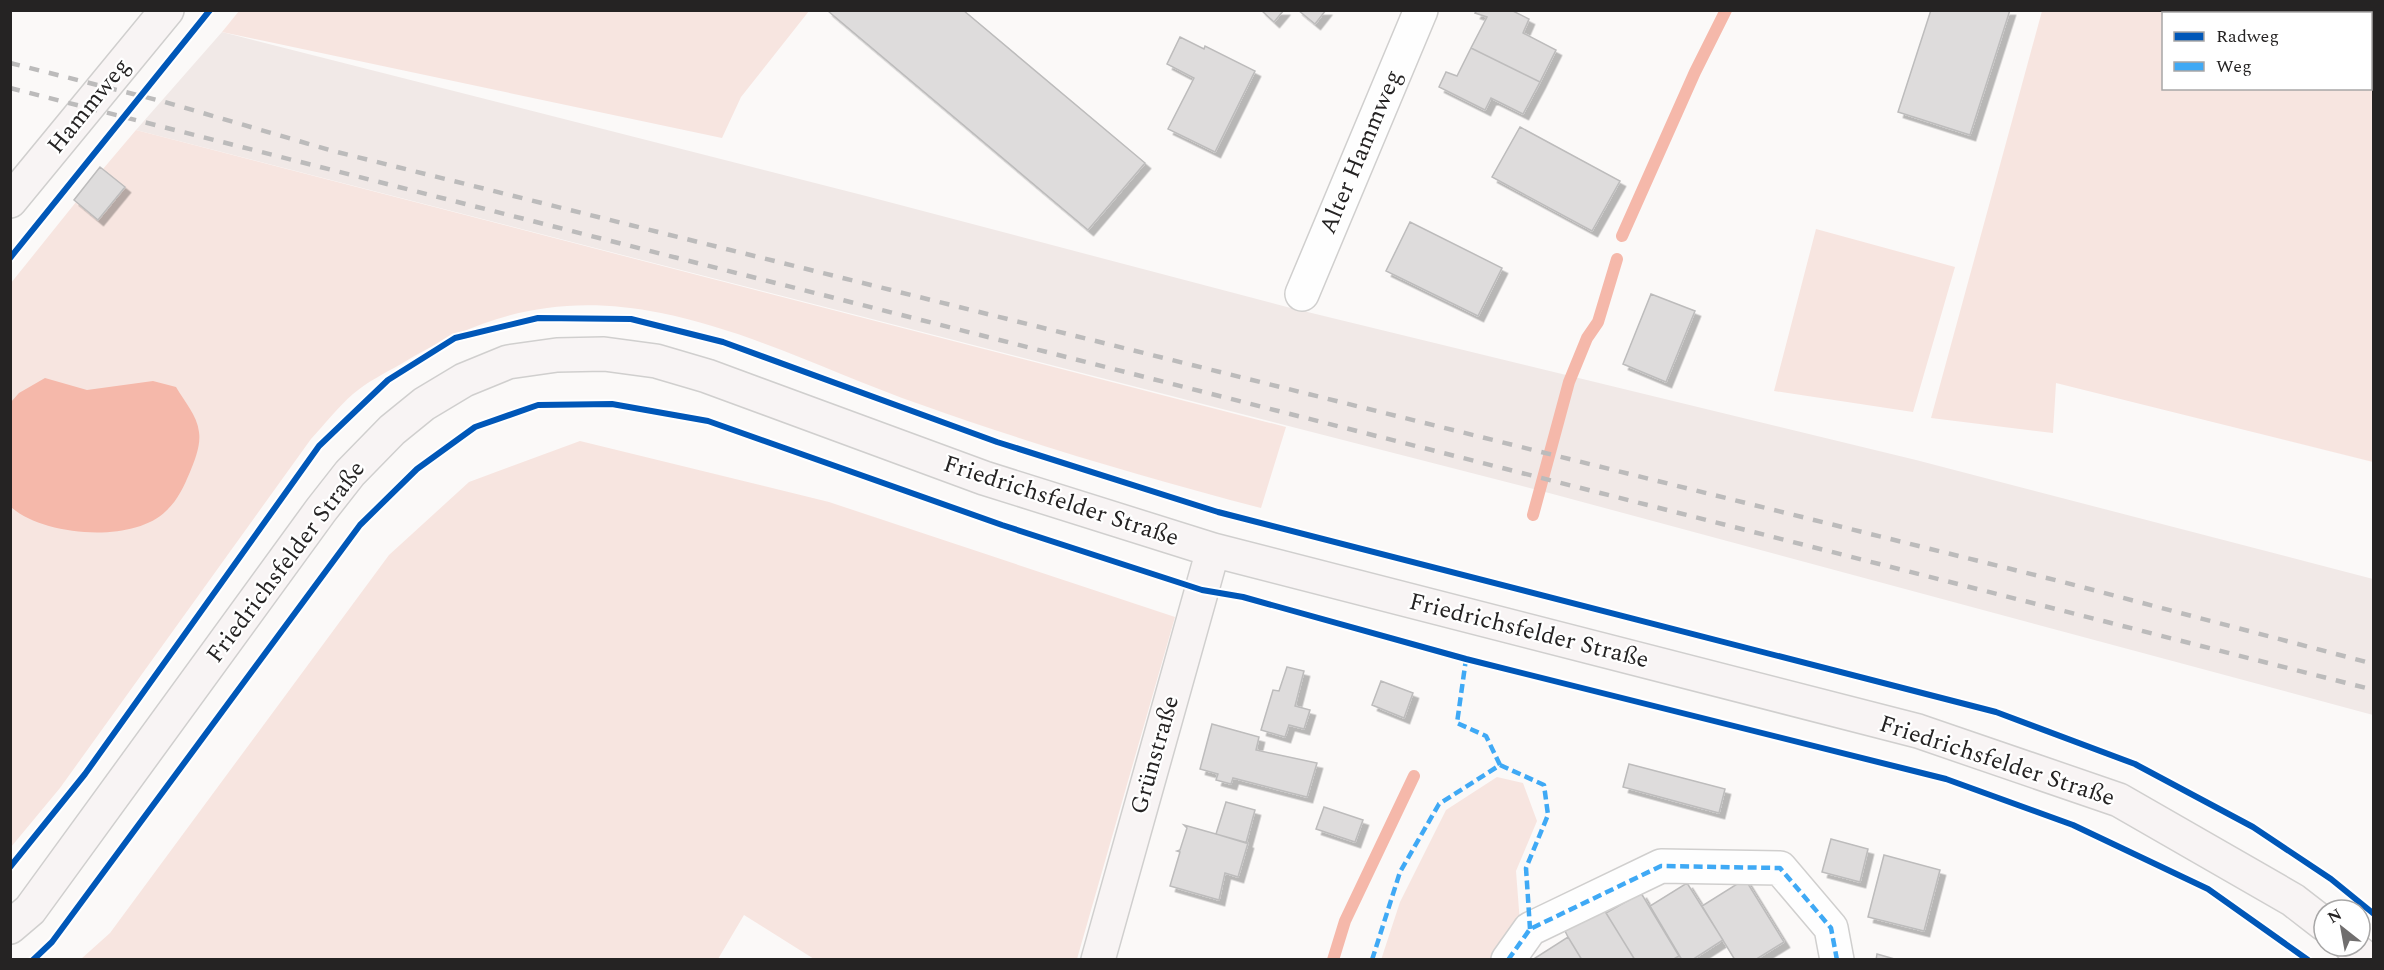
<svg xmlns="http://www.w3.org/2000/svg" width="2384" height="970" font-family="Spectral,serif">
<style>
.built{fill:#f1e9e7}
.green{fill:#f7e5e0;fill-rule:evenodd}
.water{fill:#f5b8aa}
.lines{fill:none;stroke-linecap:round;stroke-linejoin:round}
.stream{stroke:#f5b8aa;stroke-width:12}
.building{fill:#dedcdc;stroke:#bdbcbc;stroke-width:1.5;filter:url(#shadow)}
.street-casing{stroke:#d0cfce;stroke-width:36}
.secondary-casing{stroke:#d0cfce;stroke-width:36}
.street{stroke:#fefefe;stroke-width:33}
.secondary{stroke:#f8f4f4;stroke-width:33}
.rail{stroke:#bcbbbb;stroke-width:4.5;stroke-dasharray:10 10;stroke-linecap:butt}
.quiet{stroke:#3fa9f5;stroke-width:4.5;stroke-dasharray:9 4.5;stroke-linecap:butt}
.cycleway-casing{stroke:#fff;stroke-width:10}
.cycleway{stroke:#0057b8;stroke-width:6}
.labels{text-anchor:middle;dominant-baseline:central;stroke-width:4.5;stroke-linejoin:round;paint-order:stroke}
.street-label{font-size:24px;fill:#252323;stroke:#fff}
</style>
<defs>
<filter id="shadow"><feDropShadow dx="5.5" dy="5.5" stdDeviation="0" flood-color="#0004"/></filter>
</defs>
<rect width="100%" height="100%" fill="#fbf9f8"/>
<!-- built -->
<path class="built" d="M222,32l644,164 421,111 629,153 457,119v136l-824,-222 -1413,-363z"/>
<!-- green -->
<path class="green" d="M239,11v-1l570,1 -68,86 -19,41 -500,-106z
M2042,11h331v451l-317,-79 -3,50 -122,-15zM2164,14h206v74h-206z
M136,130l1150,297 -25,81c-114,-30 -227,-63 -339,-103 -86,-30 -171,-74 -261,-92 -99,-20 -175,-1 -260,51 -16,9 -34,18 -48,30 -15,13 -28,30 -42,45l-251,349 -49,59v-564l65,-81 22,17 27,-31 -22,-19z
M1816,229l139,38 -42,145 -139,-21z
M580,441l249,61 346,115 -98,342h-263l-70,-44 -26,44h-637l29,-26 279,-378 80,-73z
M1497,777l26,6 14,38 -21,50 4,52 -26,36 -113,1 19,-58 46,-92z"/>
<!-- water -->
<path class="water" d="M45,378l42,12 66,-9 23,6c8,14 21,28 23,45 2,13 -4,28 -9,40 -6,14 -12,28 -24,39 -33,33 -123,25 -155,-4v-105l8,-9z"/>
<g class="lines">
<!-- stream -->
<path class="stream" d="M1622,236l73,-164 31,-62
M1533,515l36,-133 18,-44 11,-16 19,-63
M1333,960l12,-39 69,-145"/>
</g>
<!-- building -->
<path class="building" d="M963,10l182,153 -57,67 -260,-219z
M1261,10h23l-10,12z
M1298,10h28l-11,14z
M1477,10h34l18,9 -6,14 33,17 -16,32 -69,-34 16,-31 -12,-4z
M1931,10h79l-40,125 -72,-23z
M1180,37l24,12 1,-3 50,25 -40,81 -47,-23 26,-51 -27,-14z
M1471,48l69,34 -17,32 -32,-16 -6,12 -46,-23 7,-15 11,4z
M1520,127l100,54 -28,50 -100,-54z
M100,167l25,20 -27,33 -24,-20z
M1410,222l92,46 -24,48 -92,-45z
M1651,294l44,17 -29,71 -43,-18z
M1287,667l17,4 -9,35 15,4 -6,19 -15,-4 -4,12 -24,-7 12,-40 6,1z
M1381,681l32,12 -9,25 -32,-13z
M1212,724l47,13 -3,13 61,13 -10,34 -74,-19 -2,6 -15,-4 2,-6 -18,-5z
M1629,764l96,25 -6,24 -96,-26z
M1226,802l29,8 -9,33 -30,-9z
M1324,807l39,13 -8,22 -39,-13z
M1184,825l64,18 -10,34 -13,-4 -6,27 -49,-14 10,-34 -3,-1 3,-1 7,-22z
M1831,839l37,10 -8,33 -38,-10z
M1884,855l56,15 -16,61 -56,-14z
M1745,879l39,63 -29,18h-20l-33,-54z
M1687,883l36,57 -31,20h-10l-32,-54z
M1641,893l38,63 -7,4h-37l-29,-47z
M1603,908l32,52h-53l-14,-23 -3,-6z
M1568,937l14,23h-50z
M1877,954l21,6h-22z"/>
<g class="lines">
<defs>
<path id="street" d="M1302,294l119,-284
M1508,960l22,-31 131,-63 119,2 51,60 6,32"/>
<path id="secondary" d="M10,201l157,-191
M10,927l20,-17 291,-400 29,-37 42,-43 32,-26 40,-24 44,-18 49,-7 47,-1 52,7 51,15 277,102 229,72 705,181 201,69 174,100 31,24
M2351,946l16,14
M1098,960l115,-410"/>
</defs>
<!-- street casing -->
<use href="#street" class="street-casing"/>
<!-- secondary casing -->
<use href="#secondary" class="secondary-casing"/>
<!-- street -->
<use href="#street" class="street"/>
<!-- secondary -->
<use href="#secondary" class="secondary"/>
<!-- rail -->
<path class="rail" d="M10,63l155,39 168,49 1726,430 315,83
M10,88l2364,602"/>
<!-- quiet -->
<path class="quiet" d="M1500,765l44,20 4,30 -22,53 4,61
M1372,960l28,-88 39,-68 61,-39 -14,-29 -29,-13 9,-64
M1508,960l22,-31 131,-63 119,2 51,60 6,32"/>
<defs>
<path id="cycleway" d="M10,258l200,-248
M10,867l75,-93 234,-328 69,-66 67,-42 83,-20 93,1 92,23 274,100 221,70 778,200 139,52 118,63 78,52 43,35
M33,960l19,-18 308,-417 57,-56 58,-42 63,-22 74,-1 96,17 294,104 200,65 41,7 223,62 480,120 127,46 135,64 100,71"/>
</defs>
<!-- cycleway casing -->
<use href="#cycleway" class="cycleway-casing"/>
<!-- cycleway -->
<use href="#cycleway" class="cycleway"/>
</g>
<g class="labels">
<!-- street labels -->
<g class="street-label">
<text transform="translate(89 106) rotate(-51)">Hammweg</text>
<text transform="translate(1361 152) rotate(-67)">Alter Hammweg</text>
<text transform="translate(1061 501) rotate(18)">Friedrichsfelder Straße</text>
<text transform="translate(286 562) rotate(-53)">Friedrichsfelder Straße</text>
<text transform="translate(1529 631) rotate(14)">Friedrichsfelder Straße</text>
<text transform="translate(1155 755) rotate(-74)">Grünstraße</text>
<text transform="translate(1997 761) rotate(18)">Friedrichsfelder Straße</text>
</g>
</g>
<!-- border -->
<rect width="2384" height="970" fill="none" stroke="#252323" stroke-width="24"/>
<!-- legend -->
<rect x="2162" y="12" width="210" height="78" fill="#ffffff" stroke="#a8a7a7" stroke-width="1.5"/>
<rect x="2174" y="32" width="30" height="9" fill="#0057b8" stroke="#a8a7a7" stroke-width="1.5"/>
<text x="2216" y="42" font-size="18" fill="#252323">Radweg</text>
<rect x="2174" y="62" width="30" height="9" fill="#3fa9f5" stroke="#a8a7a7" stroke-width="1.5"/>
<text x="2216" y="72" font-size="18" fill="#252323">Weg</text>
<!-- north arrow -->
<g transform="translate(2342 928) rotate(329)"><circle r="28" fill="#ffffff" stroke="#a8a7a7" stroke-width="1.5"/>
<path d="M0-4.5L10 22L0 15L-10 22Z" fill="#706e6e"/>
<text y="-9" font-size="16" font-weight="bold" text-anchor="middle" fill="#252323">N</text>
</g>
</svg>
